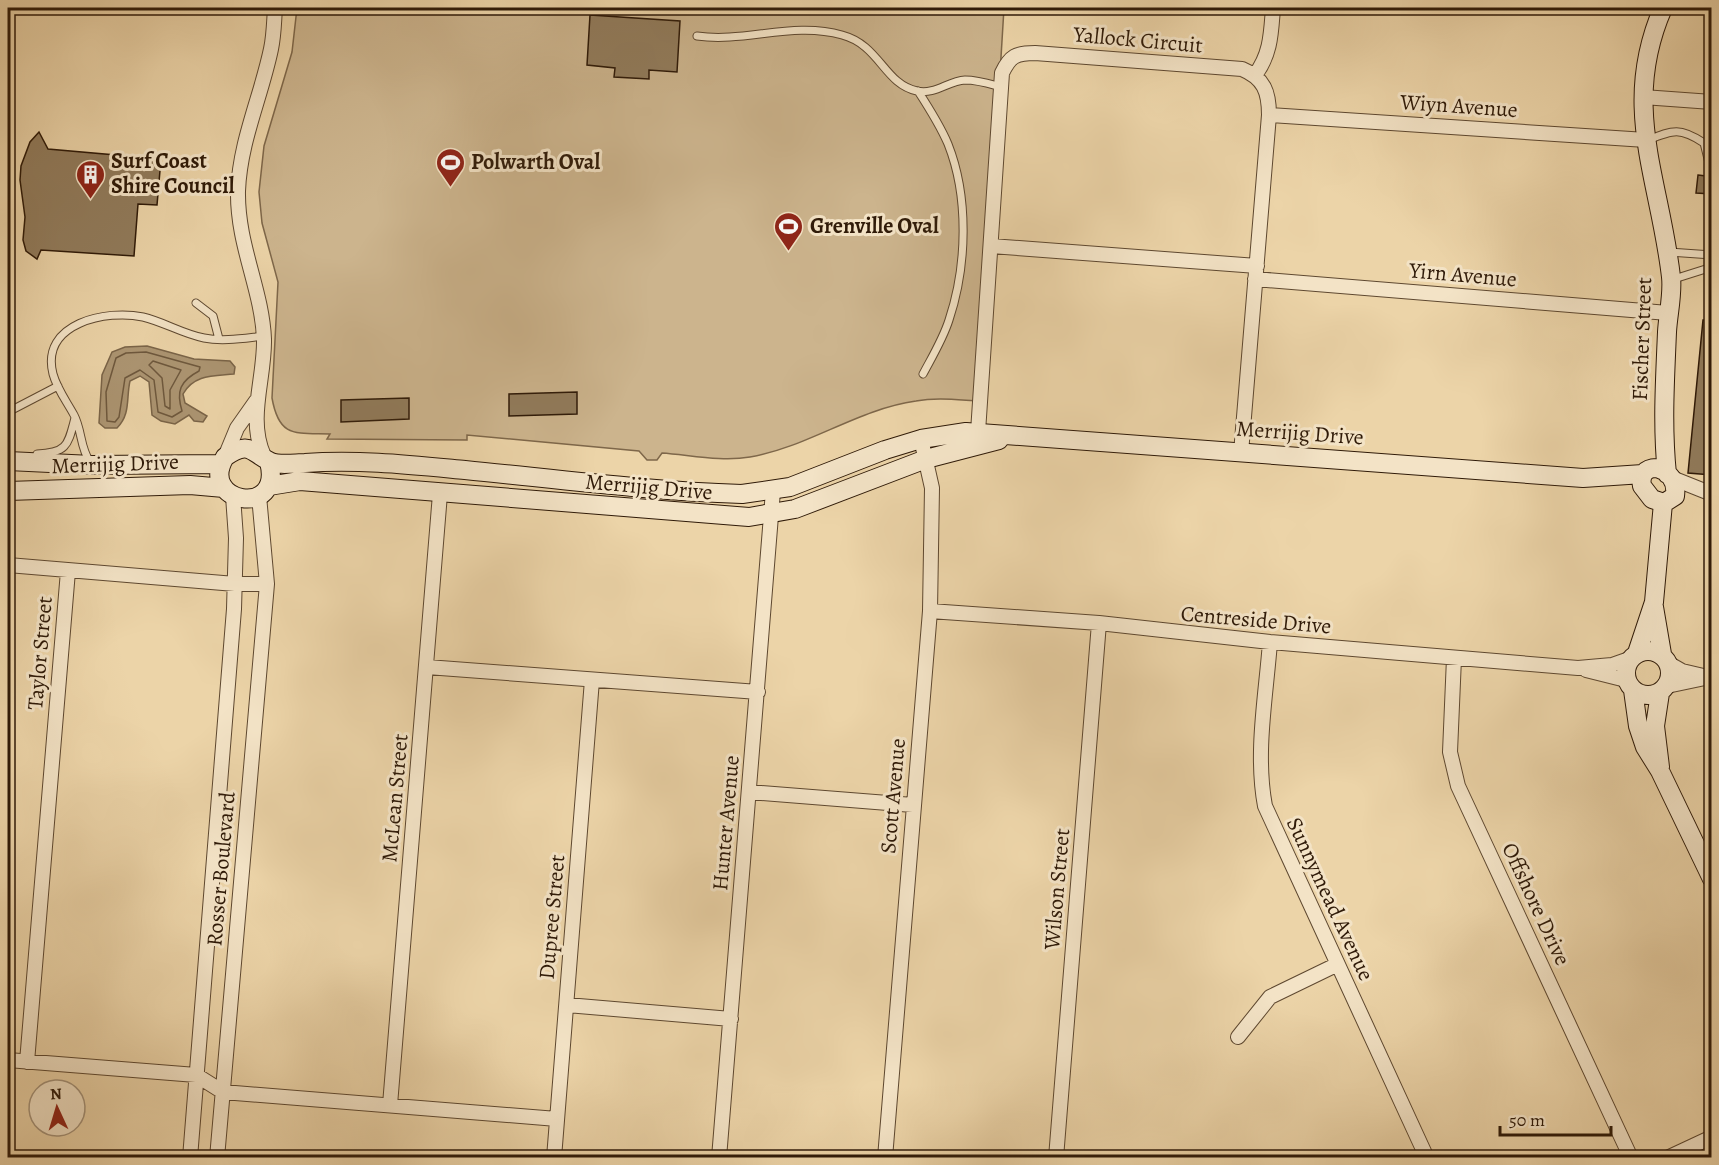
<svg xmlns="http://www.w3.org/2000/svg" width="1719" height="1165" font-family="Alegreya,serif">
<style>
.green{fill:#ccb48d;stroke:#7e674a;stroke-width:1.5}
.water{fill:#ac9572;stroke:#7a6448;stroke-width:1.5}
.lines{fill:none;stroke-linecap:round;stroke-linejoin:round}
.shore{stroke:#6e583d;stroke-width:1.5}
.building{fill:#917b5b;stroke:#2f1a08;stroke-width:1.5}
.lane-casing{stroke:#5e4830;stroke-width:9}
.street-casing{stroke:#5e4830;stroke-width:16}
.secondary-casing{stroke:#2f1a08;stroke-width:20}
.lane{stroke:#f3e3c6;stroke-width:7}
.street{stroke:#f3e3c6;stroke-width:14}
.secondary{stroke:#f3e3c6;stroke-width:18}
.labels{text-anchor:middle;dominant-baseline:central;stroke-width:6;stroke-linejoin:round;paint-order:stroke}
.street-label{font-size:22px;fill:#2f1a08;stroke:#f3e3c6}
.poi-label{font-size:22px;font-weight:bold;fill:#2f1a08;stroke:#f3e3c6;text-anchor:start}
</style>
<rect width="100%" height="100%" fill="#ecd4a8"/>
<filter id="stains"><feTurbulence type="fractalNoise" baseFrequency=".00333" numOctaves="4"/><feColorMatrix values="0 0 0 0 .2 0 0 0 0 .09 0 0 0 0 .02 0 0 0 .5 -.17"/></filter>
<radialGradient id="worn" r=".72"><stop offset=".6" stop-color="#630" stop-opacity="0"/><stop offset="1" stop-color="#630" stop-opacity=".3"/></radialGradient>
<!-- green -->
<path class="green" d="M297,8h707l-24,393c-21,-1 -43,-4 -64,0 -58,8 -108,46 -166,56 -28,5 -60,-2 -88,-4l-5,7h-10l-8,-9 -172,-16v5l-140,-1 3,-5c-35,-1 -51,4 -58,-36l6,-116 -16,-59 -3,-31 5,-46 28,-94z"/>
<!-- water -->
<path class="water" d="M147,346l47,13 36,2 5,6 -1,7c-20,2 -40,0 -51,20l2,9 22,13 -4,6 -9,-1 -5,-6 -14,9 -14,-3 -9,-6 -3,-33 -9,-6 -10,5c-4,17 1,33 -13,47h-12l-6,-5 3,-48 10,-23 13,-5z"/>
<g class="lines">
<!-- shore -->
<path class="shore" d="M146,352l54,15 -1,4c-19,10 -23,20 -17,40l-10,6 -14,-5 -4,-32 -14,-10 -15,8 -6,39 -4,5 -8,-1 -1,-29 10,-34 10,-5z
M153,361l28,9 -11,20v19l-5,-3 -3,-28 -13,-13z"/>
</g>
<!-- building -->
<path class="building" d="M590,15l90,6 -3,51 -28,-2v9l-35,-2 1,-9 -28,-3z
M39,132l9,17 113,10 -4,46 -19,-1 -4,52 -93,-6 -4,9 -11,-8 -3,-11 2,-23 -5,-37 1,-14 9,-24z
M1698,175l8,1 6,4v14l-16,-1z
M1703,320h9v155l-24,-2z
M577,392v22l-68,2v-22z
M409,398v21l-68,3v-22z"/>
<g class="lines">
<defs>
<path id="lane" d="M561,8l15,1
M697,36c49,7 96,-15 145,-1 38,10 42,49 75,56 18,4 31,-10 48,-11 13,0 25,4 36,7
M918,91c11,17 22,34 30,53 21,53 19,122 1,176 -6,19 -17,37 -26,54
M1648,140c25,-10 32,-13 56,3l8,32
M1669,252l43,3
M1674,279l38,-12
M196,303l17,13 6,23
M8,412l50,-26
M37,454c31,-1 31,-10 38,-36
M90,462c-10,-14 -8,-32 -16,-47 -7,-13 -17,-26 -21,-41 -13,-51 54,-65 90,-57 21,5 40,17 61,21 19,4 41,0 60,-2"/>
<path id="street" d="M1255,75c16,-21 16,-42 18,-67
M1643,97l69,5
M1269,115l377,25
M991,246l266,20
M1255,279l413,34
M978,432l24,-359c8,-17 14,-20 33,-20l207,16c22,9 27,23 27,46l-28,338
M264,456c-17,-37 1,-78 0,-117 -2,-50 -27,-94 -26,-148 2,-50 23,-94 33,-142 3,-14 3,-28 4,-41
M225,457l12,-29 19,-27
M1672,478l40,16
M8,565l227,19h32
M930,611l169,12 171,19 308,26 34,-3 17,-6
M1270,642c-4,54 -15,111 -5,164l162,352
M1454,658l-4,94 8,34 173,372
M1668,663l14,8 30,7
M427,667l331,25
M1586,670l40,10
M1667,686l38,-8
M749,792l164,13
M567,1005l164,14
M1238,1037l32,-40 66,-32
M8,1060l188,15 27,17 334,27
M27,1062l41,-491
M390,1105l50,-611
M190,1158l44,-549 2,-71 -3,-42
M217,1158l50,-574 -8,-88
M554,1158l38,-478
M719,1158l54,-667
M885,1158l45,-547 2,-123 -11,-49
M1056,1158l43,-535
M1667,1158l45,-21"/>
<path id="secondary" d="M1663,8c-43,98 -3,171 8,269 2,17 -3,37 -4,55 -2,48 -5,94 0,142
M8,461l84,4 129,-1
M269,462c15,57 -72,41 -44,-5 24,-17 26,-5 44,4 9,5 26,2 36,2 53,-4 107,2 160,7 92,9 184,21 277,24l48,-7 95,-37 36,-11 45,-7 617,46 60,-4
M1657,468c13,4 20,14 18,28l-11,7 -12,-4 -10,-13c-2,-11 3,-18 15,-18z
M269,486l31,-5 449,36 46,-8 131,-50 73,-19
M8,491l182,-6 34,3
M1654,607l8,47
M1626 673a22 22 0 1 1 44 0a22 22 0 1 1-44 0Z
M1637,653l17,-51 9,-99
M1633,690l5,36 7,21 15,24 52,108
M1660,767l-5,-41 5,-33"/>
</defs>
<!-- lane casing -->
<use href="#lane" class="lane-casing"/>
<!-- street casing -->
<use href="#street" class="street-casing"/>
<!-- secondary casing -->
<use href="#secondary" class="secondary-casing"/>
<!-- lane -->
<use href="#lane" class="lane"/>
<!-- street -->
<use href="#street" class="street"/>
<!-- secondary -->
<use href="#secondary" class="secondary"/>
</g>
<!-- icons -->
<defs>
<symbol id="stadium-pin" viewBox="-11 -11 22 30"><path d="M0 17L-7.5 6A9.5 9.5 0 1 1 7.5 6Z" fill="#8f2418" stroke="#f3e3c6"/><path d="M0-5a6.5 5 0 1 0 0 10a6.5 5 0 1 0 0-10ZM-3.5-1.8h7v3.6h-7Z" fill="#fff"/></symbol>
<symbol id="building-pin" viewBox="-11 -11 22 30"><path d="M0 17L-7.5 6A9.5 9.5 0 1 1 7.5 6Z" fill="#8f2418" stroke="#f3e3c6"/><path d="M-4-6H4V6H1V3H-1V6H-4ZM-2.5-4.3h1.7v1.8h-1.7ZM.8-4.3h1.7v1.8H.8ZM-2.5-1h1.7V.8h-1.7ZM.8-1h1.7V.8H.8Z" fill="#fff"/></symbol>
</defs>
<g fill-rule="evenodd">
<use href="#stadium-pin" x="434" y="146" width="33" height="45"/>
<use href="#building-pin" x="74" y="158" width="33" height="45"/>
<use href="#stadium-pin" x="772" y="210" width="33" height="45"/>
</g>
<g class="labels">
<!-- street labels -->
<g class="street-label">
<text transform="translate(1138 40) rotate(5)">Yallock Circuit</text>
<text transform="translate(1459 106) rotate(4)">Wiyn Avenue</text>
<text transform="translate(1463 275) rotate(5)">Yirn Avenue</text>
<text transform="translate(1642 339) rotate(-88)">Fischer Street</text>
<text transform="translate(1300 433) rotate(4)">Merrijig Drive</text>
<text transform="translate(115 464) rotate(-2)">Merrijig Drive</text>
<text transform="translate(649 487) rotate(5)">Merrijig Drive</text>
<text transform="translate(1256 620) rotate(5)">Centreside Drive</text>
<text transform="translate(40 653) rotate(-85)">Taylor Street</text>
<text transform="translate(893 796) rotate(-85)">Scott Avenue</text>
<text transform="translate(395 798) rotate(-85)">McLean Street</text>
<text transform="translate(726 823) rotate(-85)">Hunter Avenue</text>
<text transform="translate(221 869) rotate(-85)">Rosser Boulevard</text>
<text transform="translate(1057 889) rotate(-85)">Wilson Street</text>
<text transform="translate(1330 899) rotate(65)">Sunnymead Avenue</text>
<text transform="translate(1536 904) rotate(65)">Offshore Drive</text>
<text transform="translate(552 917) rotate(-85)">Dupree Street</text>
</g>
<!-- poi labels -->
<g class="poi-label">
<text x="111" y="161">Surf Coast<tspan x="111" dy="25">Shire Council</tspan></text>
<text x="471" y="162">Polwarth Oval</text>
<text x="810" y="226">Grenville Oval</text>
</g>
</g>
<!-- margin -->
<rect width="1719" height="1165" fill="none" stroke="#ecd4a8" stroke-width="30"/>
<rect x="9" y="9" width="1701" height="1147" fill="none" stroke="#2f1a08" stroke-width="3"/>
<rect x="15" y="15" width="1689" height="1135" fill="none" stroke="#2f1a08" stroke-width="1.5"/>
<!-- north arrow -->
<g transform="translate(57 1108) rotate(356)"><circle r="28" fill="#f3e3c6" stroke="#a5937a" stroke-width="1.5"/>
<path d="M0-4.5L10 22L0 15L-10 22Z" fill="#8f2418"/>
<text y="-9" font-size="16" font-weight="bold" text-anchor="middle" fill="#2f1a08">N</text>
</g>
<!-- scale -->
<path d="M1500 1126v9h111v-9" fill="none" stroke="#2f1a08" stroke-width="3"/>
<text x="1509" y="1126" font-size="18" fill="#2f1a08" stroke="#f3e3c6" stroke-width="4.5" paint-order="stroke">50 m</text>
<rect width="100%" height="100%" filter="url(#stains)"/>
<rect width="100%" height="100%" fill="url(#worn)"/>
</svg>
